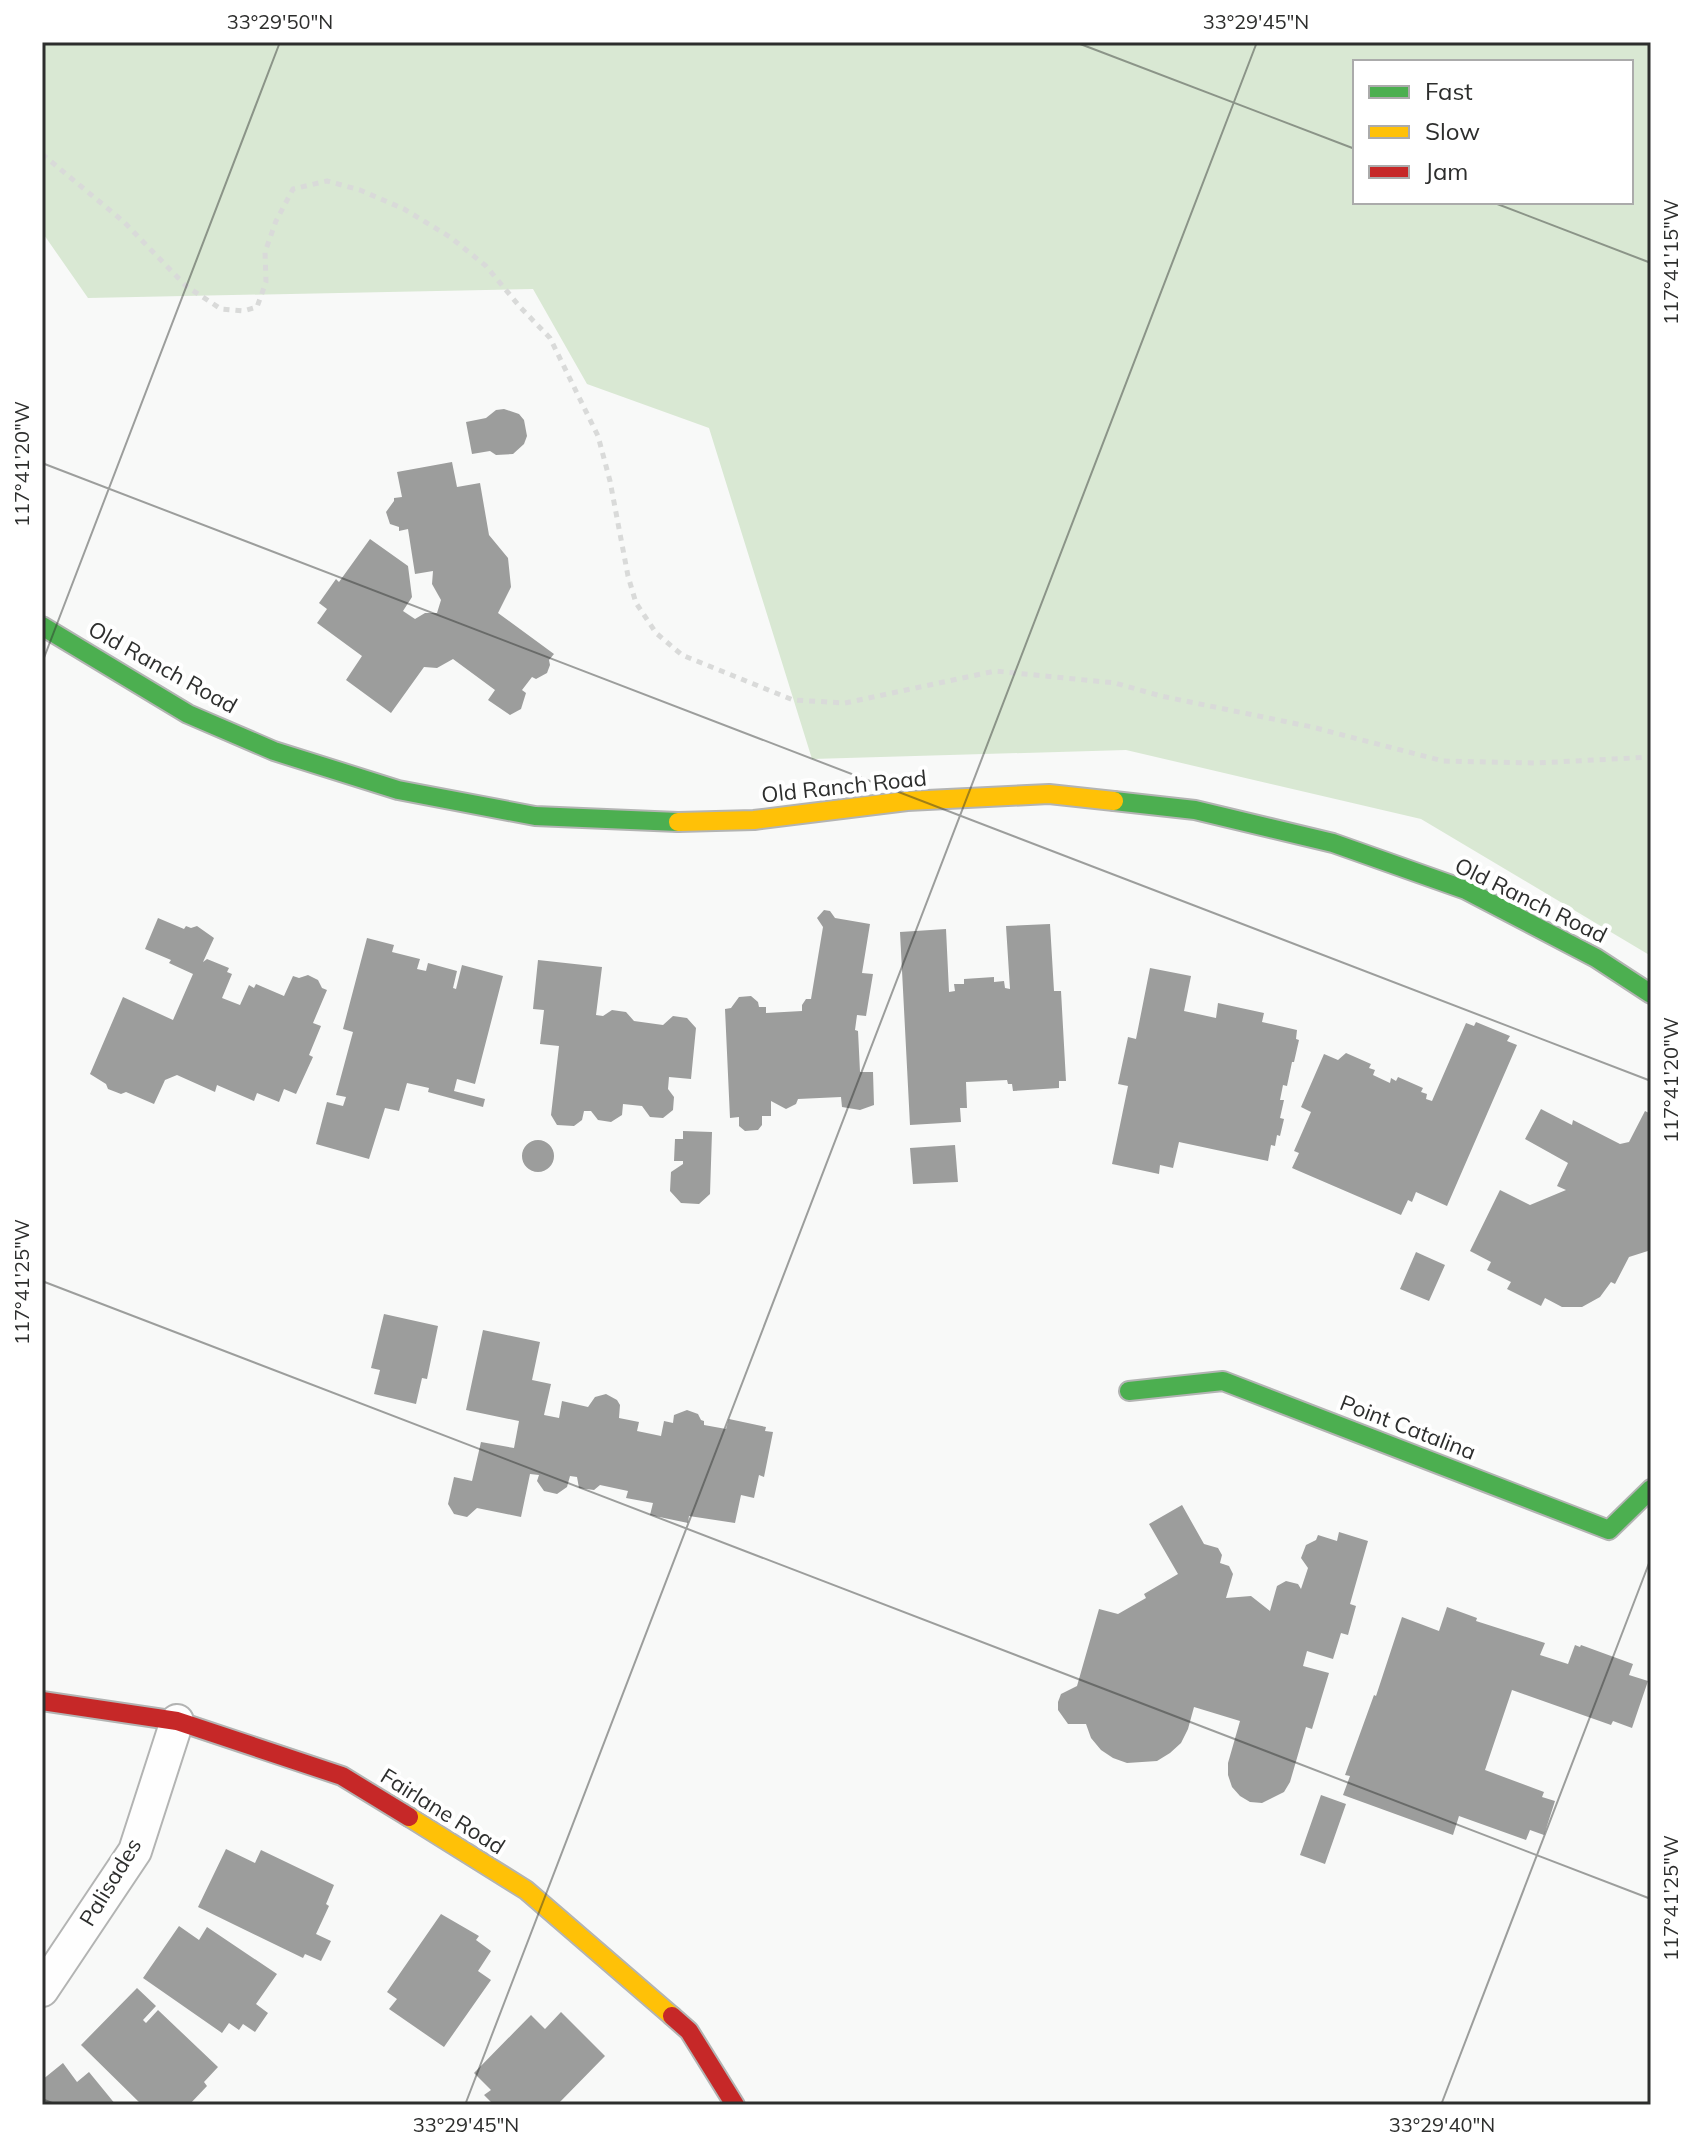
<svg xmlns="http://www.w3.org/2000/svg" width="1693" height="2147" font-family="Mulish,sans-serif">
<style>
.green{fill:#d9e8d3;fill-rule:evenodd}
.building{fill:#9c9d9c}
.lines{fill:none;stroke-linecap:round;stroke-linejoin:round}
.street-casing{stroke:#b3b4b3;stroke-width:36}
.fast-casing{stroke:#b3b4b3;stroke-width:22}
.slow-casing{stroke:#b3b4b3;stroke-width:22}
.jam-casing{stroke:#b3b4b3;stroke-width:22}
.path{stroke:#d9dad9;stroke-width:5;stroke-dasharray:6 6;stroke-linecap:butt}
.street{stroke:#fefefe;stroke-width:32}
.fast{stroke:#4caf50;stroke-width:18}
.slow{stroke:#ffc107;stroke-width:18}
.jam{stroke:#c62828;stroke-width:18}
.ticks{fill:none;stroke:#2d2e2d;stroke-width:2;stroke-opacity:0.45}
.labels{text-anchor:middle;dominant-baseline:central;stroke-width:8;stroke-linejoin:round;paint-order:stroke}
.street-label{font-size:22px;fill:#2d2e2d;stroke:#fff}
.neatline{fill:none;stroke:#2d2e2d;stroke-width:3}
.ticks-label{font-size:20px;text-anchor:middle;fill:#2d2e2d}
</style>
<rect width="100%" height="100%" fill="#f8f9f8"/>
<!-- green -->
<path class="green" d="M42,42h1609v914l-230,-137 -295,-69 -314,9 -103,-331 -122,-44 -54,-95 -445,9 -46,-66zM1355,62h276v140h-276z"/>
<!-- building -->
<path class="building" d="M504,409l15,5 5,6 3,16 -3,8 -11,10 -17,1 -6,-4 -18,3 -6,-32 20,-4 10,-8z
M452,462l5,25 23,-4 9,52 19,23 3,29 -13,26 56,41 -5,6 1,5 -3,8 -11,6 -4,-2 -10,13 4,3 -5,16 -11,6 -22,-15 7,-10 -42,-31 -16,9 -13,-1 -33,46 -45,-33 16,-24 -45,-33 10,-14 -8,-6 17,-24 3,3 31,-43 38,27 4,31 -9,14 12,8 10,-6h12l4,-13 -9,-16 1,-13 -18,3 -7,-45 -9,2v-4l-9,-3 -4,-12 8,-11v-3l8,-1 -5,-25z
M824,910l6,1 5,7 35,6 -8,49 11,1 -7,42 -9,-1 -2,15 3,1 2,41h13l1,33 -14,5 -18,-3 -1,-10 -43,2 -2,5 -10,5 -15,-8v15h-9v9l-4,5 -13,1 -6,-5v-9l-9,1 -5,-109 6,-1 8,-11 12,-1 7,6 1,5h7v6l36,-2v-6l4,-6h5l12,-72 -6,-9z
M158,918l26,11 2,-3 5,2 6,-2 17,12 -11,24 4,-3 22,9 -2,4 5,2 -10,24 18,7 9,-20 5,3 2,-4 28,12 9,-20 6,2 9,-3 10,5 4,8 5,2 -14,33 8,3 -12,29 4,2 -17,37 -12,-5 -5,13 -22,-9 -3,8 -37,-16 -2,7 -38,-17 -12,5 -11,24 -28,-12 -5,2 -13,-5 -2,-5 -16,-10 33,-77 50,23 20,-46 -24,-11 2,-3 -26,-11z
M1050,924l4,67h7l5,90h-7v7l-46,3 -1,-7h-4l-1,-4 -41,2 1,26h-7l1,14 -51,3 -10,-193 46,-3 3,63 6,-1 -1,-7h10v-5l30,-2v5l10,-1 1,7 5,1 -4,-63z
M367,938l27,7 -2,7 28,7 -3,10 9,2 2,-8 29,8 -4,17 3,1 6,-24 41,11 -28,108 -18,-5 -3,12 31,8 -2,8 -55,-15 1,-4 -22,-5 -8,28 -14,-3 -16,51 -53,-15 11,-42 16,4 3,-9 -10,-2 17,-63 -10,-3z
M538,960l64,7 -6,48 7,1 9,-6 14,2 8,9 29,4 10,-9 14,2 9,10 -5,51 -22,-2 -1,12 6,8 -1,13 -10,8 -13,-1 -8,-11 -19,-2 -1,11 -11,7 -13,-2 -7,-9h-7l-2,9 -8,6 -17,-1 -6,-10 8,-69 -19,-2 4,-34 -11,-1z
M1150,968l41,8 -7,35 32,7 2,-15 46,10 -2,9 35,8 -1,9 3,1 -5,22h-2l-5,24 -4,-1 -3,15h4l-4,18 4,1 -4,17 -3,-1 -2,11 -4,-1 -3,16 -89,-19 -6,26 -13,-3 -1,9 -47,-10 16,-78 -10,-2 10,-47 8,2z
M1476,1022l34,14 -3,5 10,4 -70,161 -31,-14 -4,10 -4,-2 -7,15 -109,-47 7,-15 -5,-2 17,-39 -10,-5 23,-53 14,6 8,-7 25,11 -2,4 6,2 -2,5 17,8 1,-5 5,3 2,-4 25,11 -2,4 6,2 -1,5 6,2 34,-78 8,3z
M1541,1109l31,16 1,-5 47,24 9,-2 16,-31 6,3v136l-22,7 -14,27 -4,-2 -11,15 -18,10h-20l-17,-9 -4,8 -34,-17 4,-7 -24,-12 4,-8 -21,-11 30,-61 30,15 36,-15 -9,-4 11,-23 -43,-24z
M683,1131l29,1 -2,62 -11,10 -18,-1 -11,-12 1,-19 12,-8v-3h-9l1,-22h8z
M522 1156a16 16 0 1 1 32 0a16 16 0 1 1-32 0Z
M955,1145l3,37 -45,2 -3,-36z
M1416,1252l29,13 -16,36 -29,-12z
M384,1314l54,12 -11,53 -5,-1 -6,26 -42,-10 6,-24 -9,-2z
M483,1330l57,12 -8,38 19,4 -7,31 15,3 3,-17 26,6 7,-10 11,-3 11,6 3,5 -1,13 20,4 -2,9 24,5 3,-15 9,2 1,-8 13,-5 11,4 3,6 3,1v4l22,4 3,-10 37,8 -1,4 8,1 -9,45 -5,-2 -5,23 -13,-3 -6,28 -46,-7 -1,7 -38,-8 3,-12 -27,-5 2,-7 -28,-6 -6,5 -15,-2 -2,-11 -7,-1 -3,11 -10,7 -13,-3 -7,-10 2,-6 -9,-1 -9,43 -44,-9 -10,9 -13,-3 -6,-10 6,-27 18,4 9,-39 33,6 5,-27 -53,-11z
M1182,1505l22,39 14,4 4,7 -2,8 9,3 4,8 -7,24 25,-2 19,15 7,-25 9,-5 12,3 3,5 7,-21 -7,-10 5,-13 10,-5 2,-5 19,6 2,-9 29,9 -18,63 6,2 -8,29 -7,-2 -8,26 -26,-8 -4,15 26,7 -17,56 -6,-2 -16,55 -6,10 -22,11 -12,-1 -10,-6 -8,-9 -4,-12v-12l12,-42 -46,-14 -6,22 -7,14 -11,10 -13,8 -30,2 -14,-5 -12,-8 -10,-12 -5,-14h-18l-10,-14v-8l3,-8 16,-8 22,-77 19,5 28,-16 -2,-4 34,-20 -29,-50z
M1447,1607l30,11 -1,3 69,22 -5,12 28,9 7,-19 5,2 1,-2 52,19 -4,11 19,6 -16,47 -19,-7 -2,4 -99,-35 -27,80 59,22 -2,5 13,4 -11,34 -14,-5 -4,10 -67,-24 -6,19 -110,-40 7,-19 -5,-1 29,-80 2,1 26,-79 37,14z
M1321,1795l25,9 -21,60 -25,-9z
M226,1849l29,14 6,-13 73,35 -8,19 3,2 -13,28 15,7 -10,20 -16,-7 -2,4 -105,-51z
M441,1914l38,22 -3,4 15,11 -13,20 13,9 -47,67 -55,-38 8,-10 -10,-7z
M179,1926l20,14 8,-13 70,47 -21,30 12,9 -13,19 -12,-8 -4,6 -10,-7 -7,10 -79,-55z
M137,1988l19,18 -13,14 3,3 12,-13 60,57 -14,15 3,4 -18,19h-47l-61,-60z
M561,2012l44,44 -48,49h-63l-10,-10 7,-5 -17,-17 57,-58 14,14z
M63,2063l14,19 12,-10 27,33h-74v-25z"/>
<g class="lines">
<defs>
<path id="street" d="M42,1990l93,-139 42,-130"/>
<path id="fast" d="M42,626l146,88 86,37 124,39 137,26 143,6
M1114,801l81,9 138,33 133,47 130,68 55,36
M1129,1391l94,-10 386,149 42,-41"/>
<path id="slow" d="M678,822l76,-2 153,-19 142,-7 65,7
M409,1817l117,73 146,126"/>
<path id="jam" d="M42,1701l135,20 165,55 67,41
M672,2016l17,15 46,74"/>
</defs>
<!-- street casing -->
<use href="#street" class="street-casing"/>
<!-- fast casing -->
<use href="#fast" class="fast-casing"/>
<!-- slow casing -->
<use href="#slow" class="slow-casing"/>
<!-- jam casing -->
<use href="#jam" class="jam-casing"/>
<!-- path -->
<path class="path" d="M42,154l82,68 62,64 35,23 22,2 14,-4 9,-25 -1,-30 11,-31 17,-32 34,-8 33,9 44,19 46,28 36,29 34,41 30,31 48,98 12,45 18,95 8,27 20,30 26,22 111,45 52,3 150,-32 120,12 46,13 151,31 131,34 94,2 114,-6"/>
<!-- street -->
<use href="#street" class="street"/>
<!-- fast -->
<use href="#fast" class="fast"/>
<!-- slow -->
<use href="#slow" class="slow"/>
<!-- jam -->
<use href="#jam" class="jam"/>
</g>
<!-- ticks -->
<path class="ticks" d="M1075,42l280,107M1492,202l159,61M42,463l1609,618M42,663l238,-621M42,1281l1609,618M42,2099l15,6M465,2105l792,-2063M1441,2105l210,-547"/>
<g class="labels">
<!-- street labels -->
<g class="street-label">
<text transform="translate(163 667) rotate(29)">Old Ranch Road</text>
<text transform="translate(844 786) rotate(-6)">Old Ranch Road</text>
<text transform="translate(1531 900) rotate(26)">Old Ranch Road</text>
<text transform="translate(1408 1427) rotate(21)">Point Catalina</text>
<text transform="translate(443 1811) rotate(32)">Fairlane Road</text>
<text transform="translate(110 1882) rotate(-59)">Palisades</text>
</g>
</g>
<!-- border -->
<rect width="1693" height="2147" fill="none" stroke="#ffffff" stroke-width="88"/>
<!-- legend -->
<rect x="1353" y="60" width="280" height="144" fill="#ffffff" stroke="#ababab" stroke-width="2"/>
<rect x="1369" y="86" width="40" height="12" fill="#4caf50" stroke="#ababab" stroke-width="2"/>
<text x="1425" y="100" font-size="24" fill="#2d2e2d">Fast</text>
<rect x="1369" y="126" width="40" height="12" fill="#ffc107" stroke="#ababab" stroke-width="2"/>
<text x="1425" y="140" font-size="24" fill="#2d2e2d">Slow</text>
<rect x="1369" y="166" width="40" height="12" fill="#c62828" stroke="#ababab" stroke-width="2"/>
<text x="1425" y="180" font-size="24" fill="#2d2e2d">Jam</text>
<rect x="44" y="44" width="1605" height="2059" class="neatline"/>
<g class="ticks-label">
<text x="280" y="29">33°29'50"N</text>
<text x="1256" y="29">33°29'45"N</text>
<text transform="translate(1671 262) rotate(-90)" y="7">117°41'15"W</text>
<text transform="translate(22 464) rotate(-90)" y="7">117°41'20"W</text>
<text transform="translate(1671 1080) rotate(-90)" y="7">117°41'20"W</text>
<text transform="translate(22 1282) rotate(-90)" y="7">117°41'25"W</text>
<text transform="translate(1671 1898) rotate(-90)" y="7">117°41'25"W</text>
<text x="466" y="2132">33°29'45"N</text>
<text x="1442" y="2132">33°29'40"N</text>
</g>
</svg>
